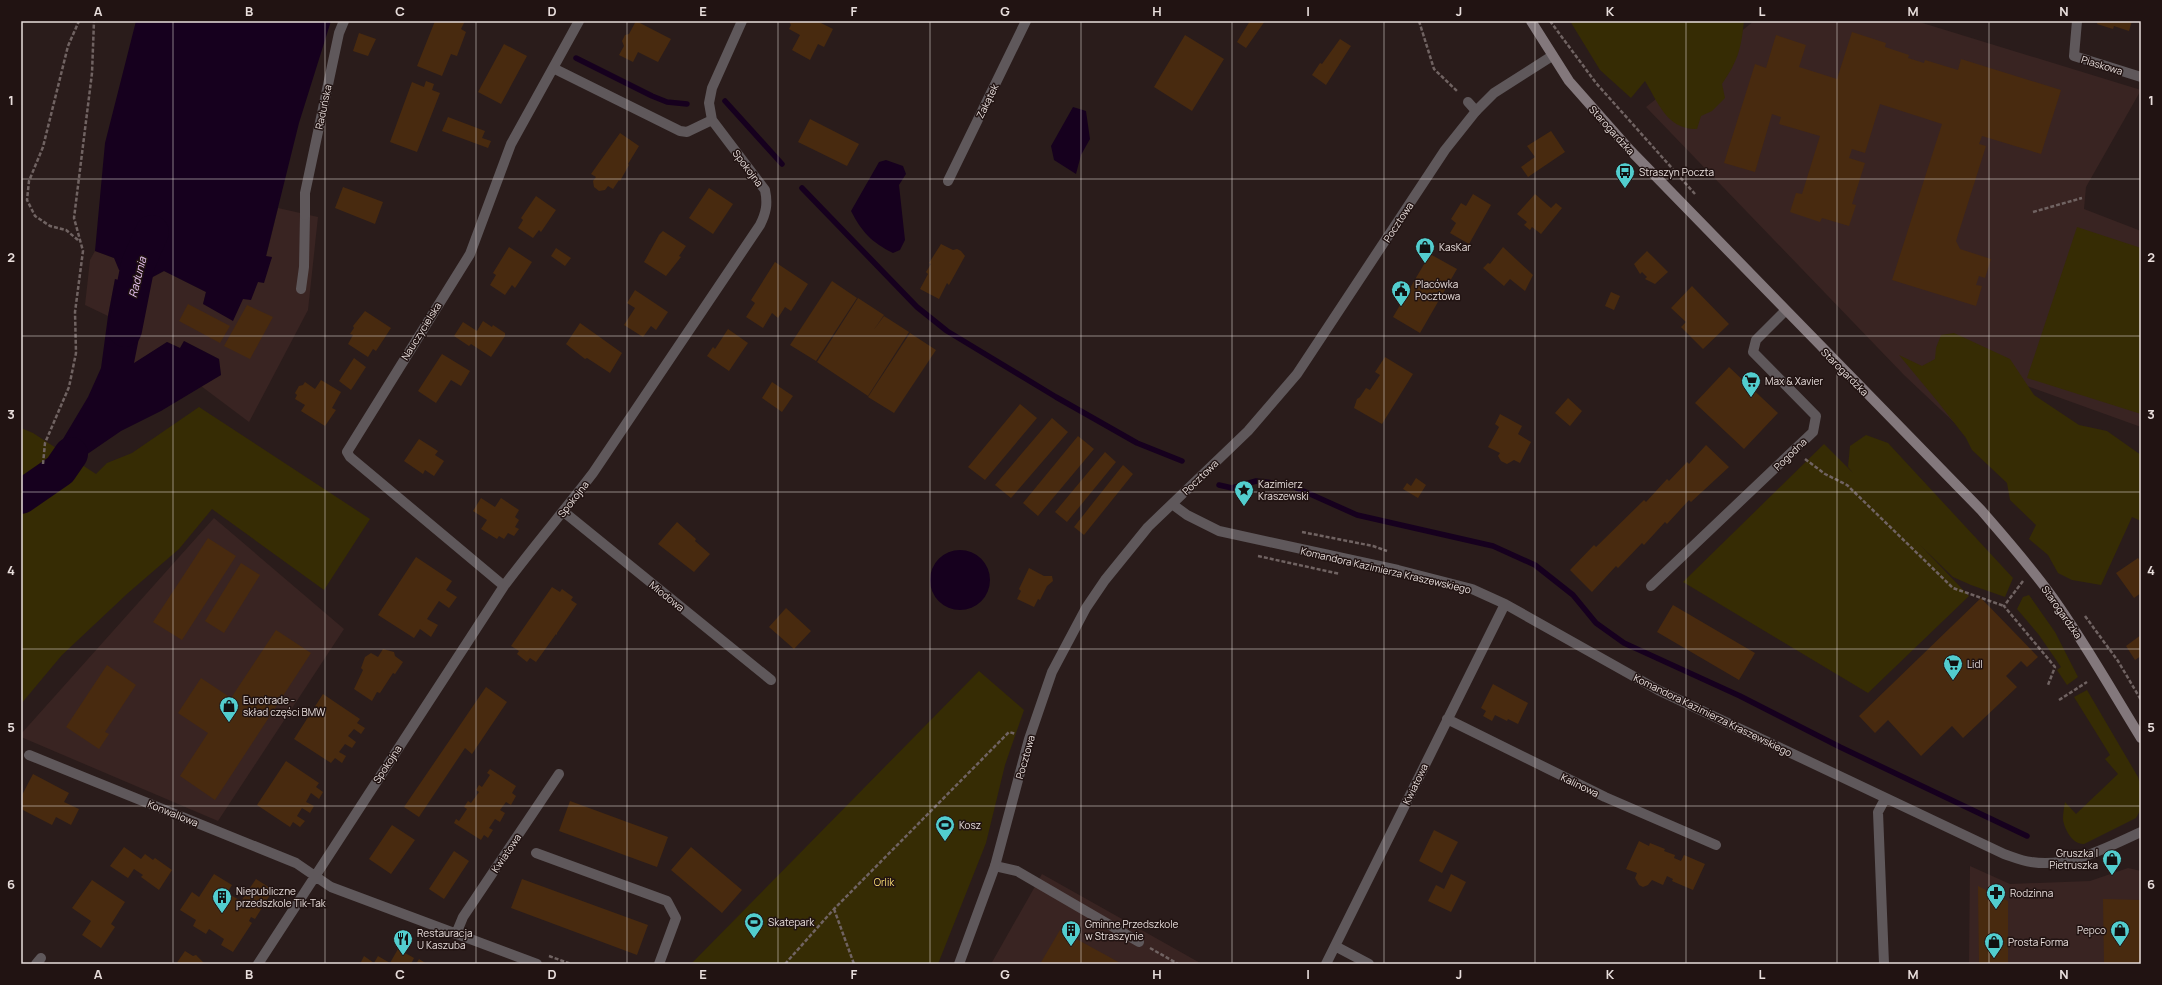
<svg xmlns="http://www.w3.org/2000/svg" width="2162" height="985" font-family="Manrope,sans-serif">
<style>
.built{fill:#392422}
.green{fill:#362c04}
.water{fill:#16001e}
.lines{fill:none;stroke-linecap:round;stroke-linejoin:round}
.stream{stroke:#16001e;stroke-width:5.5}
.river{stroke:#16001e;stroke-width:34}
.building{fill:#482a0f}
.path{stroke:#706362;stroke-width:2.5;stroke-dasharray:4 2;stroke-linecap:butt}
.lane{stroke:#5f585b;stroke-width:10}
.street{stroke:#5f585b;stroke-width:10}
.secondary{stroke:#83787c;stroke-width:10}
.grid{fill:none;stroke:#e8dedc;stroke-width:1;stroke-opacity:0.55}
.labels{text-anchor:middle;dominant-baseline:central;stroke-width:3;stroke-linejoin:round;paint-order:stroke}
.street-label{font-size:10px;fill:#e8dedc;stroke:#211312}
.poi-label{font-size:10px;fill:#e8dedc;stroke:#211312;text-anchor:start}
.park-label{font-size:10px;fill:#fbde74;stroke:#211312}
.water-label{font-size:11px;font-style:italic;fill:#eec8f9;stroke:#211312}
.neatline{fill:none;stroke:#e8dedc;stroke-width:1.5}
.grid-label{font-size:13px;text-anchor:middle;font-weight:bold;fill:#e8dedc}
</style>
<rect width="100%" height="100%" fill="#2a1c1b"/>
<!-- built -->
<path class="built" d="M1754,21h162l225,69 -55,97 -2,22 57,22v196l-147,-53 -36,52 -54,-51 -258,-268z
M278,208l40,9 -10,93 -59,112 -48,-36 20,-11 -2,-16 -35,-18 -4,7 -13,-6 -33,22 -19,-85 -7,37 -23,-11 5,-45 5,-9 19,7 35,21 15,-8 42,21 -3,12 40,-5 15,-17 14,-24 -6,-1z
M214,518l130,111 -126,192 -197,-84v-3z
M1970,866l40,18 80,-3 38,-13 13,3v93h-172z
M1042,874l160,90h-211z"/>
<!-- green -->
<path class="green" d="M1570,21h174c-3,28 -6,40 -22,63l3,14 -13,13 -11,5 -4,13c-30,1 -39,-27 -52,-48l-14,17 -31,-28z
M2077,227l64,21v166l-114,-36z
M1954,333l56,26 24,36 45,30 28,6 34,24v66l-9,-4 -31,68 -29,-5 -14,-7 -10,-18 -19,-16 7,-14 -26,-25 -3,-17 -35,-33 -6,-12 -28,-36 -39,-47 23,11 13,-7 1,-11 5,-13z
M199,407l171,112 -46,71 -112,-81 -33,40 -51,44 -66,62 -41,49v-276l12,5 63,41 11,-11 25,-10z
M1866,435l22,8 125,135 -8,19 -34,-12 -18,-8 -33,-32 49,51 -101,97 -185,-111 141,-138 29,29 -5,-6 2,-21z
M2029,595l26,37 23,45 -11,8 -10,-15 4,-3 -22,-32 -22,-26 6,-12z
M979,671l45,39 -19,55 -19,78 -48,121h-247z
M2087,690l51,87c4,13 6,30 -2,41l-52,26c-11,1 -20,-15 -21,-25 0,-5 1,-12 2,-17l11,12 42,-40 -13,-15 5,-4 -36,-58z"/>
<!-- water -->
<path class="water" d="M136,21h195l-32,102 -33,133 6,1 -8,26 -6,-1 -7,18 -8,-1 -10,22 -30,-17 3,-12 -42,-21 -15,8 -30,-9 -5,-12 -19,-7 10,-108z
M1073,107l13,4 4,28 -9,16 -5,19 -22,-14 -3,-14z
M886,160l17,6 3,8 -7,11 6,55 -5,10 -7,3c-22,-11 -31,-21 -42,-42l28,-49z
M115,279l34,9 -15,75 33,-21 13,6 4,-7 35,18 2,16 -60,36 -40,20 -35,24 -21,22 -23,14 -10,-14 28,-33 28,-47 13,-29 7,-52z
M930 580a30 30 0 1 1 60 0a30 30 0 1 1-60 0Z"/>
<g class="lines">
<!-- stream -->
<path class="stream" d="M576,58l76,38 15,6 20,2
M725,101l57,63
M802,188l115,119 30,24 109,66 81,46 45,18
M1219,485l13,3 24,-7 34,4 67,30 136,31 42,19 38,30 23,28 28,20 116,53 100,51 187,89"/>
<!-- river -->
<path class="river" d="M125,330l13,-66 14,-32
M21,497l39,-27 11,-16"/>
</g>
<!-- building -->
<path class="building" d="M435,21h30l-4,8 5,3 -9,24 -6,-2 -9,22 -25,-10z
M636,21l35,18 -13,23 -20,-10 -5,10 -14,-7 5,-9 -2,-5 3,-6 4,-1z
M789,21h28l16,8 -9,18 -6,-3 -8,16 -18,-10 8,-15 -11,-6 2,-4z
M1250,21h15l-19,27 -9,-6z
M2098,21h34l-3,10 -15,-5 -1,3 -16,-5z
M1852,32l34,11 -1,4 24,8 -1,3 16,5 1,-3 33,10 3,-11 100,31 -20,64 -59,-18 -3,8 7,2 -30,95 4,8 31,10 -6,19 -6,-2 -3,9 6,1 -6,20 -84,-26 50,-156 -62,-20 -15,49 -13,-4 -3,9 16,5 -13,41 4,1 -7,21 -27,-8 -2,4 -30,-10 6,-19 6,1 18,-58 -41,-12 2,-7 -9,-3 -17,58 -31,-9 31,-99 11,4 10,-33 30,10 -7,22 38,12z
M359,33l17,6 -8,17 -15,-5z
M1185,35l39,24 -32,52 -38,-24z
M1340,39l11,7 -25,39 -14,-10 8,-12 2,1z
M504,44l23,12 -26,48 -23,-12z
M426,81l8,3 -2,6 8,3 -23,59 -27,-10 22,-60 12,5z
M448,117l37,14 -3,7 9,3 -3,7 -46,-17z
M810,119l49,25 -12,22 -49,-24z
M1551,131l14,21 -37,25 -7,-10 14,-10 -8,-11z
M620,133l19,13 -11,18 1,1 -9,16 -1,-1 -6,9 -5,-3 -3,4 -6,1 -5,-4 -1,-6 3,-4 -5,-3z
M343,187l40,15 -8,22 -40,-16z
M709,188l24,16 -20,30 -24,-16z
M1473,194l18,11 -22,39 -19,-11 6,-10 -5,-4 10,-16 5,3z
M1535,194l16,14 5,-5 6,5 -21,26 -9,-7 -2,3 -6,-5 3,-3 -10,-8z
M536,196l20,14 -15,22 -2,-2 -6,8 -15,-10 5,-8 -2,-2z
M663,231l23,15 -7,10 2,1 -15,19 -22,-14 15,-27z
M941,244l12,6 4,-1 4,2 4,5 -16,29 -2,-2 -8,16 -19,-10 8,-15 -2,-2 5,-8 -2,-1z
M509,247l23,15 -17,26 -3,-3 -7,10 -15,-10 6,-10 -3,-2z
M1503,247l30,28 -8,16 -15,-12 -6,7 -21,-18 5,-5 2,1z
M556,248l15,10 -6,8 -14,-10z
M1647,251l21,21 -13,12 -10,-5 2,-2 -5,-5 -2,2 -6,-10z
M1430,254l27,15 -37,64 -27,-16z
M775,262l33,22 -17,27 -6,-4 -7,11 -6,-5 -9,15 -17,-11 9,-14 -4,-3z
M832,281l25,17 -41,63 -26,-16z
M1692,286l37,38 -26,25 -22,-22 5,-5 -15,-14z
M635,290l33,22 -12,18 -5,-4 -8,11 -19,-12 11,-17 -8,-5z
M1611,292l9,4 -6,14 -9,-4z
M858,298l26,17 -11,16 11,-15 25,16 -41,64 -51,-34z
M188,304l42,22 -10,17 -41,-22z
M247,305l26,12 -23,42 -26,-13z
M365,311l26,17 -15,23 -3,-2 -5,8 -20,-13 5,-9 -3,-1 4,-6 -1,-2z
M483,321l9,6 1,-2 12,8v3l-14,21 -20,-13 -2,2 -15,-10 9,-14 14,9z
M580,323l42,30 -12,20 -23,-15 -2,1 -19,-15z
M728,329l20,14 -19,28 -22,-15 6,-9 2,2z
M910,333l26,17 -42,63 -26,-16z
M442,354l28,17 -9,15 -10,-6 -15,23 -18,-12z
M1385,357l28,17 -31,50 -28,-16 3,-9 3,-2 6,-9 4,2 10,-15 -5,-3z
M354,358l12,9 -15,23 -12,-9z
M1729,367l49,46 -34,36 -49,-46z
M321,380l20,12 -9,16 4,2 -11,16 -24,-15 4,-6 -10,-6 2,-4 -2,-2 4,-7 4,-1 2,-3 10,7z
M772,382l21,14 -11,16 -20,-14z
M1568,398l14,13 -12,15 -15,-13z
M1020,404l17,14 -52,62 -17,-13z
M1500,414l22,12 -4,8 13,8 -11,21 -6,-3 -7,4 -6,-3 -3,-5 2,-3 -12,-6 11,-20 -4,-3z
M1052,418l16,14 -57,66 -16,-13z
M1078,436l16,13 -56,67 -15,-13z
M419,439l19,12 -3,4 9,6 -10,15 -9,-6 -2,4 -19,-13z
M1706,445l23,22 -38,35 -2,-2 -22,24 -2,-2 -21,23 -2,-2 -24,25 -2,-2 -24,26 -22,-22 24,-25 2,2 48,-47 2,2 21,-23 2,2 18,-19 2,2z
M1105,452l11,10 -49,60 -12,-10z
M1123,465l10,9 -49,61 -10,-8z
M1416,478l10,7 -8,13 -15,-9 4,-6 4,3z
M481,498l14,9 6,-9 18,12 -4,7 4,3 -4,7 4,2 -5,7 -6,-3 -4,6 -5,-3 -2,3 -16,-10 6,-9 -14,-9z
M677,522l19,17 -1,2 15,13 -16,18 -36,-28z
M208,538l28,18 -54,84 -29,-18z
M416,557l36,24 -6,9 11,7 -8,11 -10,-7 -12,18 11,6 -7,12 -11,-8 -6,9 -36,-23z
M2138,558l3,4v31l-7,5 -18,-25z
M241,563l19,12 -36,58 -19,-12z
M1029,568l15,8h8l1,5 -6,5 -7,14 -2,-1 -4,8 -17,-8 4,-8 -2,-2z
M552,587l8,5 2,-3 11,8 -2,3 6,4 -20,29v2l-1,-1 -20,28 -6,-4 -3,4 -10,-8 2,-3 -8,-5z
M1981,598l57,59 -11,10 -6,-6 -15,15 11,11 -54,51 -11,-12 -31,30 -33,-36 -13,13 -16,-17z
M1673,605l82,48 -16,27 -82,-48z
M786,608l25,23 -17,18 -25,-22z
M276,630l35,23 -96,147 -35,-24 28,-43 -30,-20 23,-35 30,20z
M2141,635v21l-6,4 -9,-14z
M383,649l11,3 1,4 8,6 -8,12 -2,-1 -13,20 -3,-1 -5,9 -18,-12 9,-19 -2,-2 4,-11 6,-4 7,4z
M107,665l29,20 -31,47 4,2 -10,15 -33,-22z
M1493,684l35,19 -10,21 -10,-5 -1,2 -12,-6 -3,6 -9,-5 3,-5 -5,-3z
M486,687l21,15 -35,52 -7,-6 -46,69 -15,-10z
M323,694l37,25 -3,4 8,5 -4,6 -7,-5 -6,7 8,6 -4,6 -7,-4 -6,8 7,4 -4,7 -7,-5 -4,5 -37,-24z
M286,761l33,22 -3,4 7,5 -4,7 -8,-6 -5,9 8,4 -4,7 -8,-5 -5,8 8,5 -5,6 -7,-5 -3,5 -33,-22z
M490,769l26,17 -4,7 4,3 -5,9 -5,-3 -6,8 5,3 -5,9 -5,-3 -6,9 4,2 -5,8 -4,-3 -3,5 -27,-17 2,-4 3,2 8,-12 -3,-2 4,-6 3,2 8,-11 -3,-2 3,-5 3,2 8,-12 -3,-2z
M33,774l36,19 -5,9 15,7 -8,16 -15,-8 -4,8 -31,-16v-12z
M570,801l98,36 -11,30 -98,-36z
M392,825l23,15 -24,34 -22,-15z
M1434,830l24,12 -16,31 -23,-12z
M1639,841l10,5 1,-3 15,6 -1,2 11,4 -1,3 7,3 3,-6 21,9 -12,26 -21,-9 1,-2 -6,-3 -4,9 -11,-5 -4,5 -5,2 -4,-2 -4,-7 2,-5 -11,-4z
M124,847l17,12 4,-5 8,6 2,-2 17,12 -13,20 -18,-13 2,-2 -9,-6 -6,9 -18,-12z
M691,847l51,43 -20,23 -51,-43z
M454,851l15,10 -25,38 -15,-10z
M214,874l18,11 -5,8 14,8 15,-22 17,11 -18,29 -4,-2 -2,4 3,2 -19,29 -12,-7 3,-6 -15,-10 -3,5 -13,-8 3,-6 -16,-10 12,-18 7,5z
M1451,874l15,8 -15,30 -23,-11 8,-16 8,4z
M522,879l126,46 -11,30 -126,-47z
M92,880l33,22 -14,22 4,3 -14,21 -19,-13 9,-14 -19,-13z
M1978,886l30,15v63h-29z
M2103,899l38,1v64h-37z
M1060,930l62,34h-82z
M398,949l16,9 -3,6h-51l4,-8 10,7 4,-7 12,7z
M185,951l8,5 3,-1 9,9h-29z
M419,959l8,5h-11z"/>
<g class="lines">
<!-- path -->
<path class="path" d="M1419,21l15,48 24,23
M1550,21l46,62 99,111
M2033,212l49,-14
M78,240l-12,-10 -16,-4 -15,-10 -8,-16 2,-19 14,-34 25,-101 11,-25
M1805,459l20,15 22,11 106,103 51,18
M43,464l2,-21 24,-56 7,-34 -1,-41 8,-61 -9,-33 18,-145 2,-52
M1302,532l71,14 14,5
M1258,556l82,18
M2023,581l-19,25 51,61 -7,18
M2085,616l33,45 23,39
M2059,700l28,-18
M834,909l20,55
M1150,948l28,16
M549,956l22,8
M785,964l49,-55 175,-177 7,2"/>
<!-- lane -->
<path class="lane" d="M1468,102l8,9
M301,289l3,-22 1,-52
M536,853l131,48 9,17 -17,46
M995,866l22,5 122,71"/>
<!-- street -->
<path class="street" d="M2077,21l-3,35 67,21
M553,68l127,63 7,1 25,-12
M948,181l78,-160
M305,215v-22l34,-160 5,-12
M1172,504l15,11 32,16 179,39 74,19 33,15 153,86 346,164c9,3 18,7 27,8 39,6 75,-14 110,-30
M564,512l207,168
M504,586l-154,-129 -3,-5 123,-198 41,-110 68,-123
M1651,586l162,-154 3,-16 -63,-64 3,-12 29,-29
M1447,719l158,78 111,48
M29,755l267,108 35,24 206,77
M456,934l7,-17 96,-143
M1335,946l34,18
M36,964l5,-6
M258,964l246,-378c29,-39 60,-75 89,-113l167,-248c6,-12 8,-21 5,-35l-53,-70 -3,-17 3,-15 30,-67
M959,964l36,-98 34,-127 23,-67 34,-64 19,-28 43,-53 100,-96 49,-57 148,-224 31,-39 18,-18 58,-37
M1326,964l179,-360
M1884,964l-6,-152 7,-13"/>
<!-- secondary -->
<path class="secondary" d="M1531,21l38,60 61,69 351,360c25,29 50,57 72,88 32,45 59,93 88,140"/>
</g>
<!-- grid -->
<path class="grid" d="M173,21v943M325,21v943M476,21v943M627,21v943M778,21v943M930,21v943M1081,21v943M1232,21v943M1384,21v943M1535,21v943M1686,21v943M1837,21v943M1989,21v943M21,179h2120M21,336h2120M21,492h2120M21,649h2120M21,806h2120"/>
<!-- icons -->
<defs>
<symbol id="bus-pin" viewBox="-11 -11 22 30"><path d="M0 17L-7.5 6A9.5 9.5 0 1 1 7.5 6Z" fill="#52cdce" stroke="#211312"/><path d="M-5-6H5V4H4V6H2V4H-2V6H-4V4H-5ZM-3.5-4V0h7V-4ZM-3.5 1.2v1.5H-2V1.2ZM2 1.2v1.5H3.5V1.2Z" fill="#111"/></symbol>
<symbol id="shop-pin" viewBox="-11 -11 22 30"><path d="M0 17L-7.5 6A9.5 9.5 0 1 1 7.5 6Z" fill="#52cdce" stroke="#211312"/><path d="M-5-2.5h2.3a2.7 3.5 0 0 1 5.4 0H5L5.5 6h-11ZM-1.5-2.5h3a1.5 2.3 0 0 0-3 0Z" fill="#111"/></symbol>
<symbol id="civic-pin" viewBox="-11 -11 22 30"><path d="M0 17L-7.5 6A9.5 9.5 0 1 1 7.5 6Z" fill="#52cdce" stroke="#211312"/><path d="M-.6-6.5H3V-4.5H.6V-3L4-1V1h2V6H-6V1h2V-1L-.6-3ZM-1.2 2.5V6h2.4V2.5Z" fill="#111"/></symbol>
<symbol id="supermarket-pin" viewBox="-11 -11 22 30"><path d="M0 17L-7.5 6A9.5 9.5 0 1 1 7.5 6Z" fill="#52cdce" stroke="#211312"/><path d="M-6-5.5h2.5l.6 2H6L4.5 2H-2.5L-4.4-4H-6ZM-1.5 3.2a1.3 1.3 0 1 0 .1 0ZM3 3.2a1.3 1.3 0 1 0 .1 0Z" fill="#111"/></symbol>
<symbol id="sight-pin" viewBox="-11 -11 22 30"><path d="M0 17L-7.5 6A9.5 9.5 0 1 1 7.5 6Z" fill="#52cdce" stroke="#211312"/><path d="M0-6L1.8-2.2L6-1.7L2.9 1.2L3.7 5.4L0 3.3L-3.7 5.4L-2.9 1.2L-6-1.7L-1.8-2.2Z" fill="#111"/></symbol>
<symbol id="stadium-pin" viewBox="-11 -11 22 30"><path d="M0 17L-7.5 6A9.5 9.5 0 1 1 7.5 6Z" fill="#52cdce" stroke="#211312"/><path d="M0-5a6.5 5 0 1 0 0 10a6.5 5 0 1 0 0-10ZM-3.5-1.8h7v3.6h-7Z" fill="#111"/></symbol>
<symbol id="pharmacy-pin" viewBox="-11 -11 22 30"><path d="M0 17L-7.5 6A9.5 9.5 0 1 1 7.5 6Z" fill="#52cdce" stroke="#211312"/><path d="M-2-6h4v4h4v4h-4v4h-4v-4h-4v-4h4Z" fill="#111"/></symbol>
<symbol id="building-pin" viewBox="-11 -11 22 30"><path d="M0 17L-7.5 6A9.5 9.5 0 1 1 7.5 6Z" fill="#52cdce" stroke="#211312"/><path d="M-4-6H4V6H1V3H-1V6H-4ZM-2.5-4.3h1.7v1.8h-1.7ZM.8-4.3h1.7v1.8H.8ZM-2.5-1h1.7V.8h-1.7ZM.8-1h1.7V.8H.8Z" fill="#111"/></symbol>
<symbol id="restaurant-pin" viewBox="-11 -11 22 30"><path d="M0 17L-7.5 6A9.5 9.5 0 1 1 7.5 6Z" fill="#52cdce" stroke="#211312"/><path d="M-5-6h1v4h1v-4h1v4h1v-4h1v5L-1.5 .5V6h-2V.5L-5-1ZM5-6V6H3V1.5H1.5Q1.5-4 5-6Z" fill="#111"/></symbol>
</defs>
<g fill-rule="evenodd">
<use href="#bus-pin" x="1614" y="161" width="22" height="30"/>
<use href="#shop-pin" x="1414" y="236" width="22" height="30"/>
<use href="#civic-pin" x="1390" y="279" width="22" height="30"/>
<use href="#supermarket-pin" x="1740" y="370" width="22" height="30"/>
<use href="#sight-pin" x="1233" y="479" width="22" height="30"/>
<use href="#supermarket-pin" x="1942" y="653" width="22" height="30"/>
<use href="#shop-pin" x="218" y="695" width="22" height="30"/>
<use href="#stadium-pin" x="934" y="814" width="22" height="30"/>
<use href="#shop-pin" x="2101" y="848" width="22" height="30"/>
<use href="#pharmacy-pin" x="1985" y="882" width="22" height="30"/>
<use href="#building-pin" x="211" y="886" width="22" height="30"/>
<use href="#stadium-pin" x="743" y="911" width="22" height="30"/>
<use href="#building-pin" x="1060" y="919" width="22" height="30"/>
<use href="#shop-pin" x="2109" y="919" width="22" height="30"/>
<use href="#restaurant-pin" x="392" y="928" width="22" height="30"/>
<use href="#shop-pin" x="1983" y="931" width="22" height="30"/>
</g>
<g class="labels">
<!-- street labels -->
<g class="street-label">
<text transform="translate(2102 65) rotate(17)">Piaskowa</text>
<text transform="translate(987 101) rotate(-64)">Zakątek</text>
<text transform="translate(323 107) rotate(-78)">Raduńska</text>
<text transform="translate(1612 130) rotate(48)">Starogardzka</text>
<text transform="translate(748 168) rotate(53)">Spokojna</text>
<text transform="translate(1398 222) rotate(-57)">Pocztowa</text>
<text transform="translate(421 331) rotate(-58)">Nauczycielska</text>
<text transform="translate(1845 372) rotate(45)">Starogardzka</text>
<text transform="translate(1790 454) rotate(-44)">Pogodna</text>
<text transform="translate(1200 477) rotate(-44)">Pocztowa</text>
<text transform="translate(573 499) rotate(-52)">Spokojna</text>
<text transform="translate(1386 570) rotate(13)">Komandora Kazimierza Kraszewskiego</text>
<text transform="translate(667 596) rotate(39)">Miodowa</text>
<text transform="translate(2062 612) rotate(55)">Starogardzka</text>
<text transform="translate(1713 715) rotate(26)">Komandora Kazimierza Kraszewskiego</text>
<text transform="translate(1025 757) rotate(-74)">Pocztowa</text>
<text transform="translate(387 764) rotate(-57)">Spokojna</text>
<text transform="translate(1415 784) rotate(-64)">Kwiatowa</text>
<text transform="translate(1580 785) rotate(26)">Kalinowa</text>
<text transform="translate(173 813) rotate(22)">Konwaliowa</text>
<text transform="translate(506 853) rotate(-56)">Kwiatowa</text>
</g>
<!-- poi labels -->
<g class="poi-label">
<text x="1639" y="172">Straszyn Poczta</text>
<text x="1439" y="247">KasKar</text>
<text x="1415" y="284">Placówka<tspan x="1415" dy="12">Pocztowa</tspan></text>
<text x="1765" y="381">Max &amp; Xavier</text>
<text x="1258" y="484">Kazimierz<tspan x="1258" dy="12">Kraszewski</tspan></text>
<text x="1967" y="664">Lidl</text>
<text x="243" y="700">Eurotrade -<tspan x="243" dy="12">skład części BMW</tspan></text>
<text x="959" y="825">Kosz</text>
<text x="2098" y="853" text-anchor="end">Gruszka I<tspan x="2098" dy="12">Pietruszka</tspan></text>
<text x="236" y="891">Niepubliczne<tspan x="236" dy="12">przedszkole Tik-Tak</tspan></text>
<text x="2010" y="893">Rodzinna</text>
<text x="768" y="922">Skatepark</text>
<text x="1085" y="924">Gminne Przedszkole<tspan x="1085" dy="12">w Straszynie</tspan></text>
<text x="2106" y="930" text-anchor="end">Pepco</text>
<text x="417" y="933">Restauracja<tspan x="417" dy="12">U Kaszuba</tspan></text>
<text x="2008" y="942">Prosta Forma</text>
</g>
<!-- park labels -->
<g class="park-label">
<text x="884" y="882">Orlik</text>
</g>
<!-- water labels -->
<g class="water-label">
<text transform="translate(137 277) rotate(-76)">Radunia</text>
</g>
</g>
<!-- border -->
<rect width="2162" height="985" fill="none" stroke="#211312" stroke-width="44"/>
<rect x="22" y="22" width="2118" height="941" class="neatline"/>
<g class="grid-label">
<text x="98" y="16">A</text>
<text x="249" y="16">B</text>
<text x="400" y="16">C</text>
<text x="552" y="16">D</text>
<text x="703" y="16">E</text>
<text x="854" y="16">F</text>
<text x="1005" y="16">G</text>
<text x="1157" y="16">H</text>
<text x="1308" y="16">I</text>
<text x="1459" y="16">J</text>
<text x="1610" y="16">K</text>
<text x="1762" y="16">L</text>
<text x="1913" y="16">M</text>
<text x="2064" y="16">N</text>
<text x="11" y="105">1</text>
<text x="2151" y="105">1</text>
<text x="11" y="262">2</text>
<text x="2151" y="262">2</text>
<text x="11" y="419">3</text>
<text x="2151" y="419">3</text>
<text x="11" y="575">4</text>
<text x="2151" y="575">4</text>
<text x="11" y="732">5</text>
<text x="2151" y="732">5</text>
<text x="11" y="889">6</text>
<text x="2151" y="889">6</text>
<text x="98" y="979">A</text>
<text x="249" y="979">B</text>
<text x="400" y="979">C</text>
<text x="552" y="979">D</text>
<text x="703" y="979">E</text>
<text x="854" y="979">F</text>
<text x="1005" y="979">G</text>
<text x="1157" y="979">H</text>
<text x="1308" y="979">I</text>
<text x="1459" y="979">J</text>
<text x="1610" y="979">K</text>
<text x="1762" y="979">L</text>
<text x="1913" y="979">M</text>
<text x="2064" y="979">N</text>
</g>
</svg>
